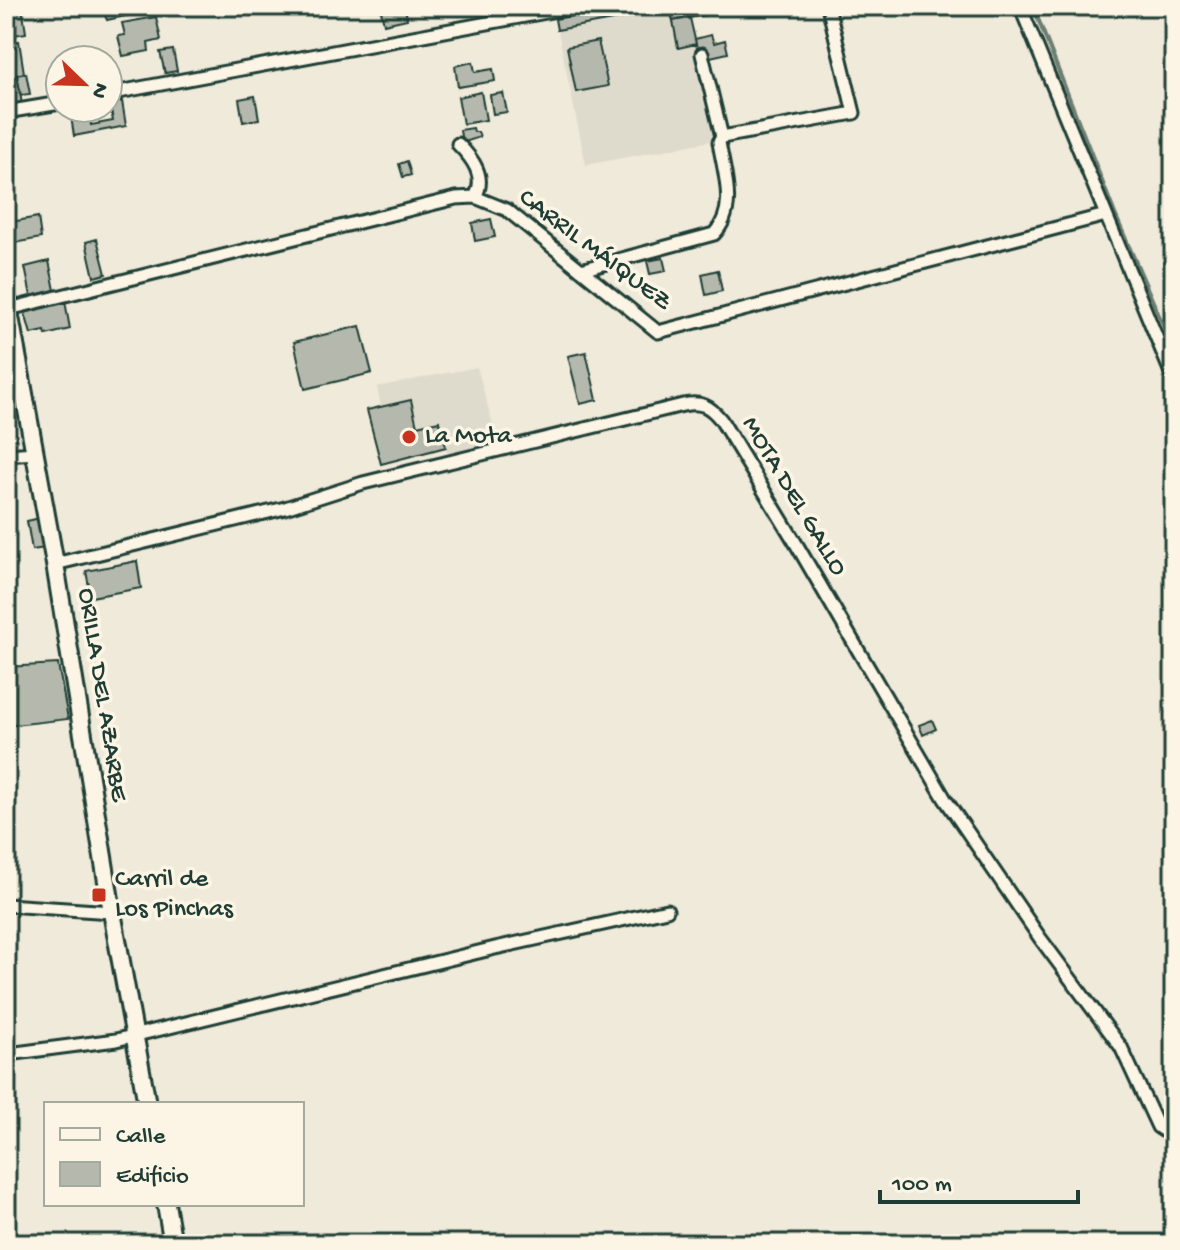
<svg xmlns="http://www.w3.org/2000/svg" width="1180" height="1250" font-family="'Gochi Hand',sans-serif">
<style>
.built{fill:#dedbcc}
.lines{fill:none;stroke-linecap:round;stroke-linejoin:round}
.stream{stroke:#6c7d71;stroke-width:4}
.building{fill:#b5b9ad;stroke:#1f3d34;stroke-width:2}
.minor-casing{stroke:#1f3d34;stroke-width:17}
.secondary-casing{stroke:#1f3d34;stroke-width:22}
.minor{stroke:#fcf5e5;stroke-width:11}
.secondary{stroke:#fcf5e5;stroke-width:16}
.poi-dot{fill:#c8321e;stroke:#fcf5e5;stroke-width:3}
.labels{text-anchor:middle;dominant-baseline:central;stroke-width:7;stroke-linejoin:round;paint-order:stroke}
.street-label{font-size:26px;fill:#1f3d34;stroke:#fcf5e5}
.poi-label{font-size:26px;fill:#1f3d34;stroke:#fcf5e5;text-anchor:start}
</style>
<rect width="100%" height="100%" fill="#efeada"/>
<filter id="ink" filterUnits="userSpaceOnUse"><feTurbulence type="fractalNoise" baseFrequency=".0125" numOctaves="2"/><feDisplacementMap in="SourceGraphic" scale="16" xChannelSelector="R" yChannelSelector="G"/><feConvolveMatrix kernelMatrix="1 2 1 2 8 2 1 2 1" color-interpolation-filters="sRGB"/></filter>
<g filter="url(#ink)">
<!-- built -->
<path class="built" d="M617,6h52l9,41 18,-3 18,73 -3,24 -125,24 -31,-148z
M477,367l21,76 -50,12 -9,-34 -22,5 -6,-26 -30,6 -4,-19z"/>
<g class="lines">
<!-- stream -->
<path class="stream" d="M1033,6l82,208 59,136"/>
</g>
<!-- building -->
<path class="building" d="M22,6l4,27 -12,2 1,7 -9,1v-35z
M101,6h76v1l-11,3 -1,-3 -58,13z
M380,6h25l2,13 -23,5z
M627,6h11l2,9 -83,15 -2,-11z
M669,6h18l2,11 -16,4z
M687,6h17l2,9 -17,3z
M156,17l5,23 -13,3 1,8 -26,5 -5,-20 7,-1 -3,-12z
M690,18l6,26 -18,4 -5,-27z
M711,35l3,8 11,-3 3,13 -22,5 -8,-5 -3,-14z
M19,41l5,32 -18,4v-34z
M598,41l10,45 -32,6 -9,-45z
M173,50l4,21 -12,2 -5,-21z
M473,62l2,10 18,-3 2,12 -37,6 -3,-21z
M26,73l4,21 -9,1 -4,-20z
M17,75l5,30 -16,3v-31z
M481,92l5,28 -23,4 -5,-27z
M503,93l4,19 -14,2 -3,-19z
M255,96l4,23 -16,3 -4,-23z
M122,101l4,25 -52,10 -4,-26 18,-2 3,17 22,-4 -3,-17z
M473,128l1,4h4l2,5 -18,6 -2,-13z
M407,161l4,14 -8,2 -4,-13z
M38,217l3,21 -27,5 -3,-21z
M491,219l4,18 -20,4 -3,-18z
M97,239l9,35 -12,3 -8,-35z
M663,258l3,13 -16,3 -3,-13z
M49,261l6,29 -24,6 -6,-29z
M718,270l4,21 -16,4 -4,-21z
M65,301l5,28 -24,6 -1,-4 -14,3 -6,-21z
M360,326l12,47 -67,16 -11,-47z
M586,352l11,48 -17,4 -12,-48z
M411,400l6,26 22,-5 7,26 -65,17 -14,-54z
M40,518l5,30 -13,2 -5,-29z
M137,561l4,27 -50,9 -5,-26z
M58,664l10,55 -62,7v-59z
M932,720l4,9 -13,6 -4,-10z
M1174,1097v32l-3,1 -8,-30z"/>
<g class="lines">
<defs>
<path id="minor" d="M1020,6l154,374
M702,54l20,83
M108,94l470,-88
M6,112l54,-9
M458,144c14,14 29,33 17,53
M581,270l133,-36c24,-25 10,-60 5,-92l3,-5 132,-24 -26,-107
M9,309l447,-111 19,-1 32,13 151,122 448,-117
M6,455l29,-2
M55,564l230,-56 78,-25 320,-78c18,-4 27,1 38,15l74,122 150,257 95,139 81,109 37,80 9,6h7
M6,905l106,7
M16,1053l100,-13 379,-92 172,-38"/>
<path id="secondary" d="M6,295l49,269 57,348 35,192
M166,1204l7,40"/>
</defs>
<!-- minor casing -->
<use href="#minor" class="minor-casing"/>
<!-- secondary casing -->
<use href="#secondary" class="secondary-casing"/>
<!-- minor -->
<use href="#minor" class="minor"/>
<!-- secondary -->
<use href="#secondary" class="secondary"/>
</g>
</g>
<!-- markers -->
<g class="poi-dot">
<circle cx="409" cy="437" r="8"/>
<rect x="91" y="887" width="16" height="16" rx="4"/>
</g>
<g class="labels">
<!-- street labels -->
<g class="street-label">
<text transform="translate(594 251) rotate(37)">CARRIL MÁIQUEZ</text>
<text transform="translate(793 497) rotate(59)">MOTA DEL GALLO</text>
<text transform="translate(101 695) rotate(81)">ORILLA DEL AZARBE</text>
</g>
<!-- poi labels -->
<g class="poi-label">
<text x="425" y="437">La Mota</text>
<text x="115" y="880">Carril de<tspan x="115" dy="30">Los Pinchas</tspan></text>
</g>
</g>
<!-- margin -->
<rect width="1180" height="1250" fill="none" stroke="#fcf5e5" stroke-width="32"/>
<rect x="16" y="16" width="1148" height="1218" fill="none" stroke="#1f3d34" stroke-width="3" filter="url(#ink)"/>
<!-- legend -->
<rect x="44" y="1102" width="260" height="104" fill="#fcf5e5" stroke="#a4ab9e" stroke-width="2"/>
<rect x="60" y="1128" width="40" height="12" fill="#fcf5e5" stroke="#a4ab9e" stroke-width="2"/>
<text x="116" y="1142" font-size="24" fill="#1f3d34">Calle</text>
<rect x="60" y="1162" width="40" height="24" fill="#b5b9ad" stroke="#a4ab9e" stroke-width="2"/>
<text x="116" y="1182" font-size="24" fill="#1f3d34">Edificio</text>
<!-- north arrow -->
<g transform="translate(84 84) rotate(113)"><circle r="38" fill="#fcf5e5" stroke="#a4ab9e" stroke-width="2"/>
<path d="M0-6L14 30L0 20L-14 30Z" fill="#c8321e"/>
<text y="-12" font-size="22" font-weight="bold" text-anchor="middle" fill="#1f3d34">N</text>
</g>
<!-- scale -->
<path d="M880 1190v12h198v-12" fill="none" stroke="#1f3d34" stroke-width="4"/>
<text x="892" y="1190" font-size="24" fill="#1f3d34" stroke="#fcf5e5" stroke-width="6" paint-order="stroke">100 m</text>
</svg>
